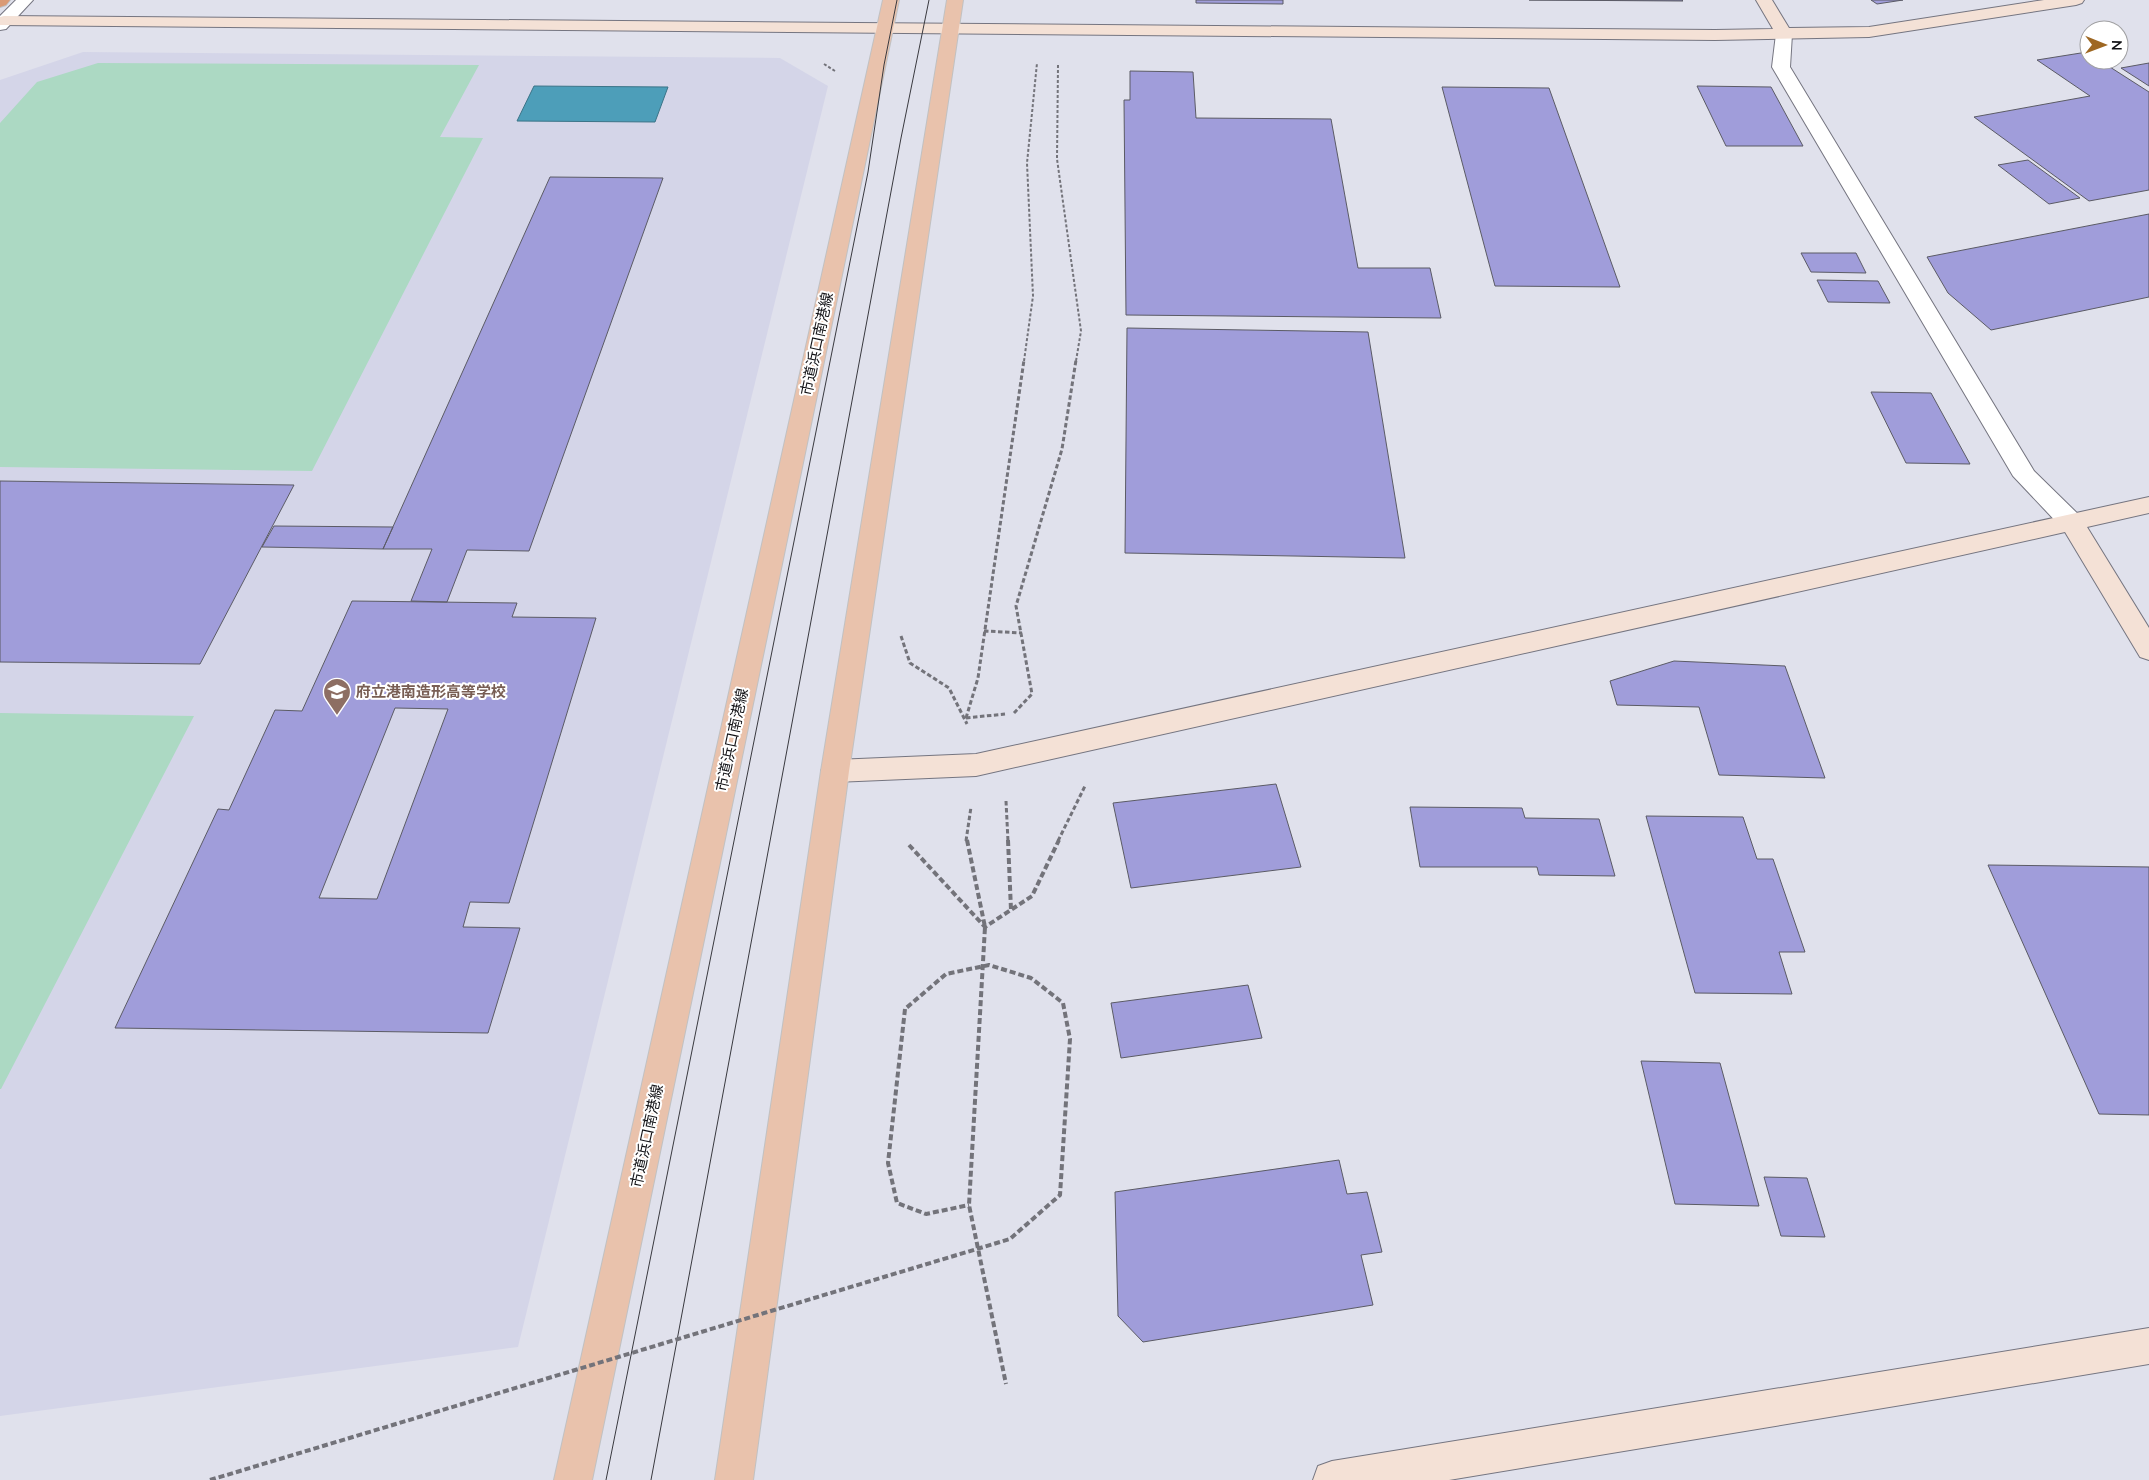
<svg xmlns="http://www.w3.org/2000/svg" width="2149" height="1480" font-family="'Nunito Sans','Noto Sans JP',sans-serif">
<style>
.built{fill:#d4d5e8}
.green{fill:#acd9c3}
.water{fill:#4d9eb9;stroke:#3b7488}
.building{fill:#a09dda;stroke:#5b5b65;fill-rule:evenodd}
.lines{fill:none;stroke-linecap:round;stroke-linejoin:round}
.street-casing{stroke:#757580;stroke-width:2}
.secondary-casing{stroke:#757580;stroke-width:2}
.primary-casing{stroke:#c1c1c2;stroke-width:2}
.highway-casing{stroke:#c1c1c2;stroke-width:2}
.path-far2{stroke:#73737a;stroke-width:2;stroke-dasharray:3 2;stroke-linecap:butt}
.path-far1{stroke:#73737a;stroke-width:3;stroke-dasharray:4.5 2.5;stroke-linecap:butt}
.path{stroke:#73737a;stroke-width:4;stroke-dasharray:6 3;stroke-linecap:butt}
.street{fill:#fff;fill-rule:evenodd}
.secondary{fill:#f4e1d6;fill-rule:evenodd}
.primary{fill:#e9c2ac;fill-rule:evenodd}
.highway{fill:#da9a75;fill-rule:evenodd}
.tram{stroke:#39393f;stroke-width:1}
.path-bridge{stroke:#73737a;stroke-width:4;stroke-dasharray:6 3;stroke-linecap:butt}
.labels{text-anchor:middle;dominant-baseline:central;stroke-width:4;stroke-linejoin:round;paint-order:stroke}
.street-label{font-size:15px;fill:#121216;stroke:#fff}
.education-label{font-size:15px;font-weight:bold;fill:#785e54;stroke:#fff;text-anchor:start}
</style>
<rect width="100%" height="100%" fill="#e0e1ec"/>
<!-- built -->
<path class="built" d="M83,52l697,6 48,28 -310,1261 -518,69v-1336z"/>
<!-- green -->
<path class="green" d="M98,63l381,2 -39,72 43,1 -171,333 -312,-4v-344l37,-41z
M0,713l194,3 -193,373h-1z"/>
<!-- water -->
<path class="water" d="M534,86l134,1 -13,35 -138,-1z"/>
<!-- building -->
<path class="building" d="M1196,0h87v4l-87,-1z
M1529,0h153l1,1z
M1871,0h32l-26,4z
M2087,52l2,1v7h10l50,32v98l-60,11 -115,-84 116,-21 -53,-36z
M2149,63v23l-28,-18z
M1130,71l63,1 3,46 135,1 27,149h72l11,50 -315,-3 -2,-215h6z
M1697,86l74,1 32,59h-77z
M1442,87l107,1 71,199 -125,-1z
M2028,160l52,38 -31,6 -51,-39z
M550,177l113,1 -134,373 -62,-1 -20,52 -36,-1 21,-52h-49z
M2149,214v83l-158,33 -43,-37 -21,-36z
M1801,253h55l10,20 -55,-1z
M1817,280l61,1 12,22 -62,-1z
M1127,328l241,4 37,226 -280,-5z
M1871,392l60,1 39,71 -64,-1z
M0,481l294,4 -94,179 -200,-2z
M274,526l119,1 -10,22 -121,-2z
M352,601l165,2 -5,14 84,1 -87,285 -39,-1 -7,25 57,1 -32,105 -373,-5 103,-219 11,1 46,-100 27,1zM395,708l53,1 -71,190 -58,-1z
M1674,661l111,5 40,112 -106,-3 -20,-68 -82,-2 -7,-24z
M1276,784l25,83 -170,21 -18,-85z
M1410,807l112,1 3,10 74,1 16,57 -76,-1 -2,-8h-117z
M1646,816l97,1 14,42h16l32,93h-26l13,42 -97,-1z
M1988,865l161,2v248l-50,-1z
M1248,985l14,53 -141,20 -10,-55z
M1641,1061l79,2 39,143 -84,-2z
M1339,1160l8,34 20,-2 15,60 -21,3 12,50 -230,37 -25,-26 -3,-124z
M1764,1177l43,1 18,59 -44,-1z"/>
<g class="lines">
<defs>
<path id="street" d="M16,0h17l-27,29 -6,1v-14z
M1784,29l6,1 2,4 -2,33 244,404 47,46 3,6 -3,6 -9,2 -9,-2 -50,-53 -241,-409 4,-33 2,-4z"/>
<path id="secondary" d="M1756,0h16l17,28 80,-1 175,-27h40l-2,3 -6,2 -207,32 -154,3 -1715,-15v-8l4,-1 1711,14 58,-1z
M2149,497v16l-62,14 62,101v32l-9,-3 -75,-125 -1089,244 -141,6 -10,-3 -4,-8 4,-8 10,-3 141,-6z
M2149,1328v36l-700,116h-136l5,-14 14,-5z"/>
<path id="primary" d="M883,0h16l-307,1480h-38z
M947,0h16l-114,771 -96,709h-38l106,-709z"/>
<path id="highway" d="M0,0h10l-4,5 -6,2z"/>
</defs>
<!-- street casing -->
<use href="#street" class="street-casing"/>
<!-- secondary casing -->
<use href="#secondary" class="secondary-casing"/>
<!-- primary casing -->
<use href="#primary" class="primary-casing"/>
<!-- highway casing -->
<use href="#highway" class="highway-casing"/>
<!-- path-far2 -->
<path class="path-far2" d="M824,64l11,7
M1058,65l-1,94 24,172 -5,30
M1024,361l9,-65 -6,-133 10,-100"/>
<!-- path-far1 -->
<path class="path-far1" d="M984,631l38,2
M901,636l9,27 39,25 18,36
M1014,713l18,-19 -16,-88 46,-157 14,-89
M966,718l39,-4
M966,718l12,-40 46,-318
M1006,801l2,40
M966,841l5,-34
M1058,841l27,-55"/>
<!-- path -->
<path class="path" d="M967,840l18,87 -16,278 37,179
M1008,840l3,70
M909,845l76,82 47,-31 27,-56
M905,1009l-17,154 9,40 29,11 43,-9"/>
<!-- street -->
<use href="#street" class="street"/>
<!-- secondary -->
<use href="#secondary" class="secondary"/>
<!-- primary -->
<use href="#primary" class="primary"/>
<!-- highway -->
<use href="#highway" class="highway"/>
<!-- tram -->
<path class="tram" d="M606,1480l262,-1308 16,-107 13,-65
M651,1480l250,-1342 28,-138"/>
<!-- path-bridge -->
<path class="path-bridge" d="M210,1480l800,-241 50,-44 10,-156 -7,-36 -32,-25 -42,-13 -43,9 -41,35"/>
</g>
<!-- icons -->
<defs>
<symbol id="school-pin" viewBox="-11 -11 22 30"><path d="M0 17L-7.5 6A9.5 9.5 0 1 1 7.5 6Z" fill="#8d6e63" stroke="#fff"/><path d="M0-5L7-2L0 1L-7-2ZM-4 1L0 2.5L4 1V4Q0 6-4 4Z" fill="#fff"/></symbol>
</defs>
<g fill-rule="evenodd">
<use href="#school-pin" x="321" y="676" width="32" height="43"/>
</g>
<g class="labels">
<!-- street labels -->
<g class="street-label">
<text transform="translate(817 344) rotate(-78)">市道浜口南港線</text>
<text transform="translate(732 740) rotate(-78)">市道浜口南港線</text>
<text transform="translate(647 1136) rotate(-78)">市道浜口南港線</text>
</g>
<!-- education labels -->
<g class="education-label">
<text x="356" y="692">府立港南造形高等学校</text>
</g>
</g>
<!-- north arrow -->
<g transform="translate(2104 45) rotate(91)"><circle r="24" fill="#ffffff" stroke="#a0a0a2"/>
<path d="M0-4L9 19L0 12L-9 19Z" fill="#9e6722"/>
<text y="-8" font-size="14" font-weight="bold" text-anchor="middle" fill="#121216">N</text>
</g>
</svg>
